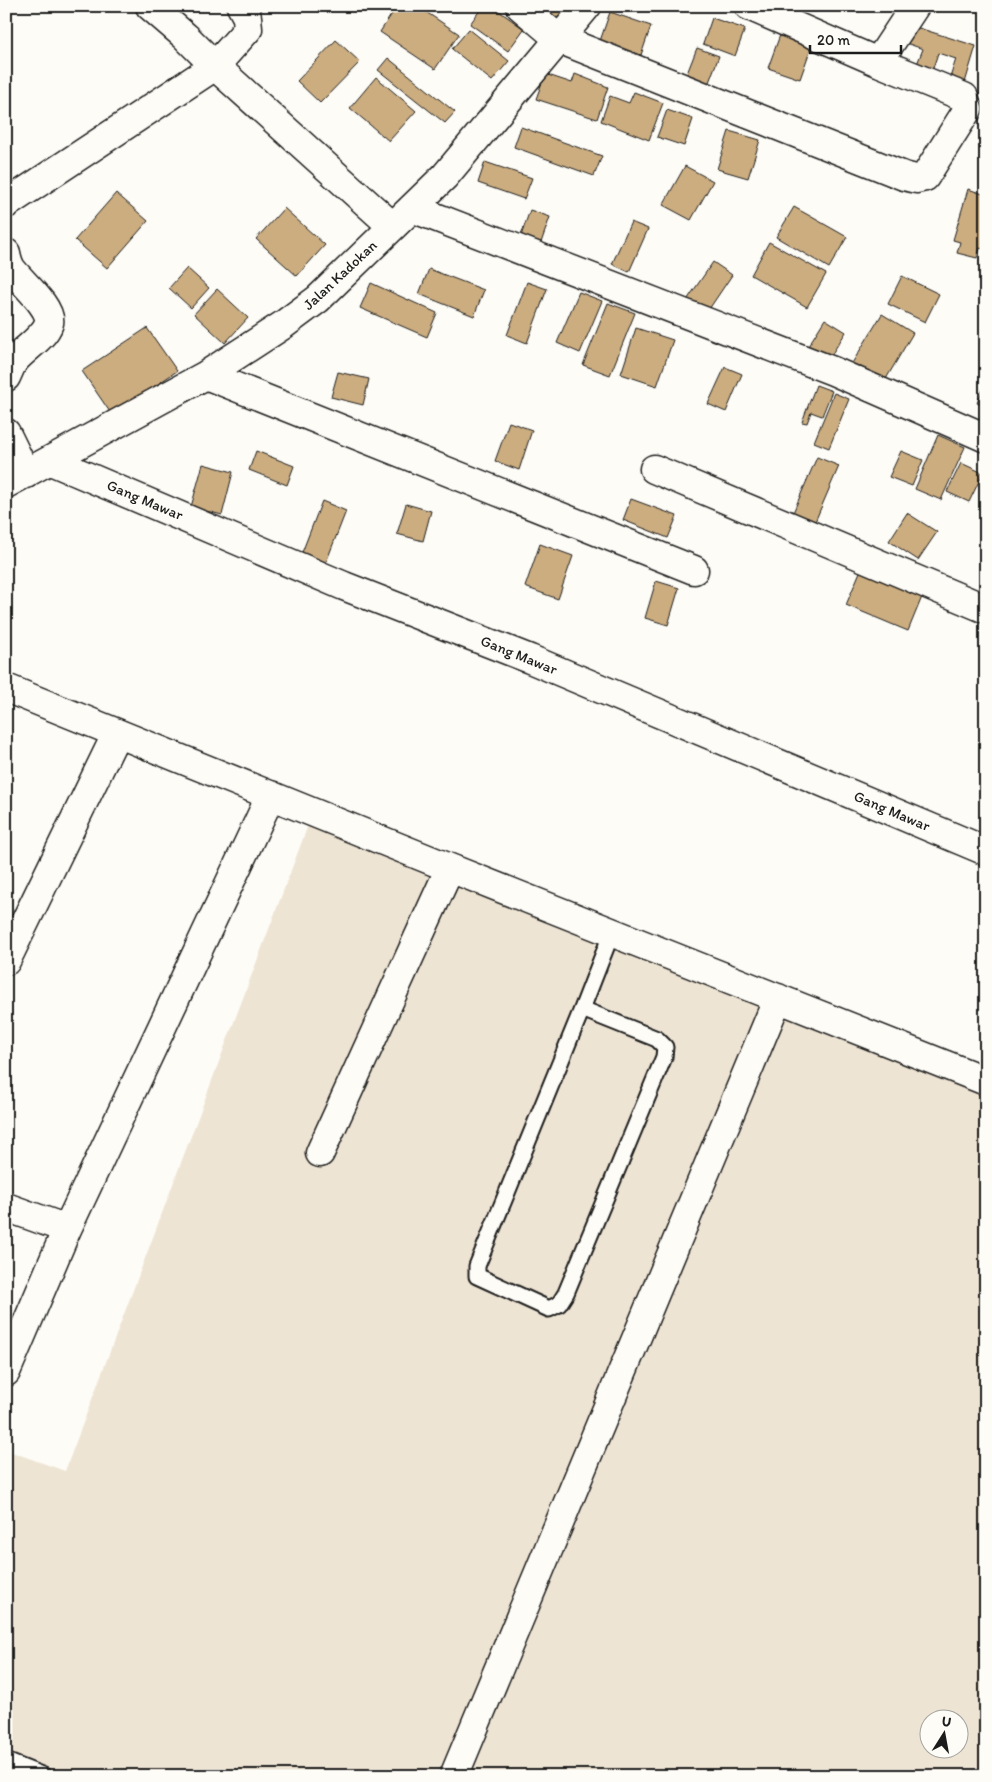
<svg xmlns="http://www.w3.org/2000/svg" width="992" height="1782" font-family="Itim,sans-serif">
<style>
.built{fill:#eee4d3;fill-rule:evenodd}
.building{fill:#ccad80;stroke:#1c1c1c}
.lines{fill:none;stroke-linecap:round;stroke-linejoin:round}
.lane-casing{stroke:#1c1c1c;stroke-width:19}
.street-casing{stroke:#1c1c1c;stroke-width:31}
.lane{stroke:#fdfcf7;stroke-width:15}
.street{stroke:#fdfcf7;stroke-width:28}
.labels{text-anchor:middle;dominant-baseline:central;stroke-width:4;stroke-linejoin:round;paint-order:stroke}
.street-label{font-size:15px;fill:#1c1c1c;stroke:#fdfcf7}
</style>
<rect width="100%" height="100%" fill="#fdfcf7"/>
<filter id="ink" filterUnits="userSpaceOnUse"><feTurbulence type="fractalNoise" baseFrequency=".02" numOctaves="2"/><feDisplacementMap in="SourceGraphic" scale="10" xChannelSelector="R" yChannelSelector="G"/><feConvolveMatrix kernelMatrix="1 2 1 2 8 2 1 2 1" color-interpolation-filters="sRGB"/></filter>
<g filter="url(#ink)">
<!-- built -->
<path class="built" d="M313,812l673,269v695h-980v-326l59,21zM930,1720h30v30h-30z"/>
<!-- building -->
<path class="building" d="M397,6h20l42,28 -24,35 -55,-37z
M483,6h9l32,23 -16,22 -38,-27z
M530,6h38l-14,19z
M790,6h28l-2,6 -12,-3 -4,14 -13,-3z
M610,12l41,14 -10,29 -41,-14z
M712,18l33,11 -10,27 -32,-12z
M909,25l67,21 -12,40 -15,-5 7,-22 -18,-6 -7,21 -16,-5 8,-20 -20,-7z
M469,29l40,32 -17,20 -40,-32z
M780,35l32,10 -12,34 -32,-11z
M336,40l24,22 -40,41 -23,-22z
M697,48l22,8 -13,34 -22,-9z
M388,58l67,54 -10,11 -67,-53z
M545,74l27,9 3,-9 33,13 -11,32 -61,-20z
M376,77l40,34 -27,30 -39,-33z
M634,92l29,11 -14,37 -48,-19 9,-25 19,7z
M667,110l26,9 -9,27 -27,-9z
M521,127l81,29 -8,20 -80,-29z
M729,131l31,9 -12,38 -31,-9z
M485,162l47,16 -8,21 -46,-16z
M685,166l28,15 -22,39 -28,-15z
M968,189l18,6v51l-1,4 -5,-2 -3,10 -20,-5 3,-11 -7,-2z
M116,193l32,28 -41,47 -32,-28z
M794,207l53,30 -18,31 -53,-31z
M284,208l41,37 -28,31 -41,-37z
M530,210l20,7 -13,37 -20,-7z
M631,222l17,7 -19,43 -17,-8z
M769,242l57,32 -19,33 -56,-32z
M713,262l19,13 -29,43 -20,-12z
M187,268l22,20 -18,20 -22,-20z
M429,269l55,21 -10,26 -55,-22z
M902,276l37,18 -14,28 -37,-18z
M527,282l20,7 -20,54 -20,-8z
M371,283l66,30 -10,24 -67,-29z
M217,289l31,29 -23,25 -31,-29z
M579,292l23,9 -22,52 -23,-10z
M608,303l27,10 -25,62 -27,-10z
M882,314l31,19 -30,51 -32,-19z
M825,319l21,13 -20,31 -21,-12z
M147,328l30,43 -65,44 -30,-44z
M636,328l37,12 -16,46 -36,-12z
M725,367l17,7 -16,38 -18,-8z
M338,372l31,7 -6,26 -32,-8z
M986,382v25l-9,-4z
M816,385l16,6 -10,25 -11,-4 -4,11 -5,-1z
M834,393l15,6 -20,49 -15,-6z
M509,422l23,8 -13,40 -24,-9z
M938,435l27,12 -24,53 -26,-11z
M256,451l38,15 -7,19 -38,-15z
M901,451l22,9 -11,26 -23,-9z
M817,457l22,9 -25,58 -22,-9z
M961,463l22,10 -14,29 -22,-10z
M203,464l30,8 -11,43 -31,-8z
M631,499l46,17 -9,22 -45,-18z
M322,501l24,10 -21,54 -24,-10z
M406,504l25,7 -8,30 -26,-7z
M907,513l30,19 -19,28 -29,-19z
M540,544l33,12 -15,43 -33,-12z
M862,567l62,25 -16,39 -62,-26z
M656,581l23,7 -11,37 -23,-7z"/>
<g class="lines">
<defs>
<path id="lane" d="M582,1009l75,30 8,8 -1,10 -98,236 -7,11 -10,5 -72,-33v-10l105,-257 30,-77
M6,1761l38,15"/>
<path id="street" d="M150,6l36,31 29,29 177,160
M520,6l39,33 345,137 12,3 9,-2 43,-68 -4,-12 -86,-35 -129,-56
M878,62l37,-56
M6,204l209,-138 33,-37 -1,-12 -6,-11
M412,208l421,163 153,67
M6,253c1,5 2,10 5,15 8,12 42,40 38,55 -5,15 -24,25 -34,37 -4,4 -6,11 -9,17
M206,375l488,195
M6,433l20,41
M51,461l293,125 186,73 456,192
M654,469l332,140
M6,484l200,-109 77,-50 35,-26 127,-123 142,-170
M6,688l444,180 536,213
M6,961l111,-228
M320,1153l130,-285
M6,1207l61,22
M6,1372l61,-143 204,-434
M454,1776l324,-778"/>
</defs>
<!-- lane casing -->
<use href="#lane" class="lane-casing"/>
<!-- street casing -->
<use href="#street" class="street-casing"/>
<!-- lane -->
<use href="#lane" class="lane"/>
<!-- street -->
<use href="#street" class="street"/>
</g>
</g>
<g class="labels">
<!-- street labels -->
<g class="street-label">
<text transform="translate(340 275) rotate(-43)">Jalan Kadokan</text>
<text transform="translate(145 500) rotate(23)">Gang Mawar</text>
<text transform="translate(519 655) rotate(22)">Gang Mawar</text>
<text transform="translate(892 811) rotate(23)">Gang Mawar</text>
</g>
</g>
<!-- margin -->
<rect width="992" height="1782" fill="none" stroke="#fdfcf7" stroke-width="25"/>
<rect x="12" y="12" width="967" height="1757" fill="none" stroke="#1c1c1c" stroke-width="2" filter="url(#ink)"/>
<!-- north arrow -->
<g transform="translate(944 1734) rotate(11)"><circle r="24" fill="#fdfcf7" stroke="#a3a29f"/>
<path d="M0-4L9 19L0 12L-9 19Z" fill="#1c1c1c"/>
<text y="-8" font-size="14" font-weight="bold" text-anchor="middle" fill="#1c1c1c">U</text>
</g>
<!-- scale -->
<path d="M810 45v8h91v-8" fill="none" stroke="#1c1c1c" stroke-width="2.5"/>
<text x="817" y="45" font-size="15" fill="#1c1c1c" stroke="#fdfcf7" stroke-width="4" paint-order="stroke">20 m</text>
</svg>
